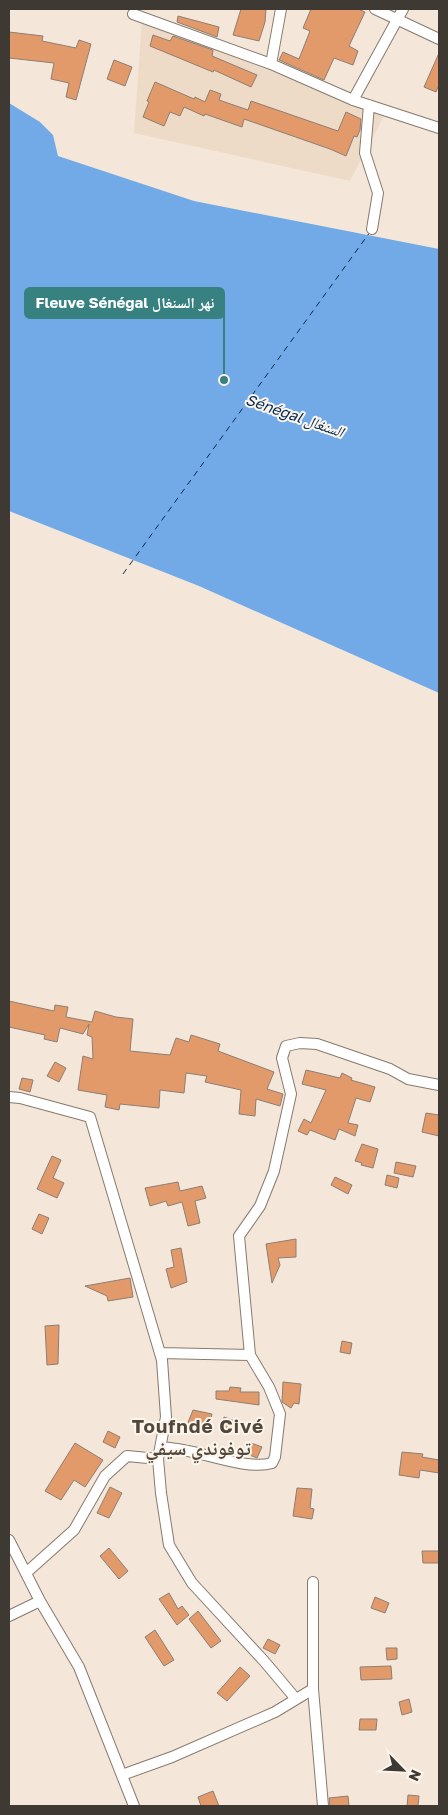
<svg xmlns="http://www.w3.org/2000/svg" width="448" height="1815" font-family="'Golos Text','Noto Naskh Arabic',sans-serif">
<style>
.built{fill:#eddbc7}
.water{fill:#72aae7}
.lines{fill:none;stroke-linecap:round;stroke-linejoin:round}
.ferry{stroke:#022b52;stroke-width:1;stroke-dasharray:6 5;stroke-linecap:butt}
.building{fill:#e29a6a;stroke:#8d7e74}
.street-casing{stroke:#867a6d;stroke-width:12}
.street{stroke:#fff;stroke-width:10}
.labels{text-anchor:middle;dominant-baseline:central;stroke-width:4;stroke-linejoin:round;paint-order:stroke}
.water-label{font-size:15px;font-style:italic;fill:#022b52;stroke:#fdf5ec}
.district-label{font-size:19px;font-weight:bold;letter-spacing:1px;fill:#51473b;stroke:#fdf5ec}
.leader{fill:none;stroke:#388181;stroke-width:2}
.callout-dot{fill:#388181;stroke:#fdf5ec;stroke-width:2}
.callout{fill:#388181;stroke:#388181;stroke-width:2}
.callout-label{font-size:15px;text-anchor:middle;font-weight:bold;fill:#fff}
</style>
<rect width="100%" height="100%" fill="#f4e7d9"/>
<!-- built -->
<path class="built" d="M142,20l242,96 -34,65 -216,-48z"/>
<!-- water -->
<path class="water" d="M9,103l31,19 13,13 5,21 136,45 245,48v444l-240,-107 -190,-75z"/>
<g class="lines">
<!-- ferry -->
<path class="ferry" d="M123,574l247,-342"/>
</g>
<!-- building -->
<path class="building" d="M241,9h25l-1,13 -6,19 -26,-6z
M311,9h47l7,3 -16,34 9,5 -5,14 -19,-7 -10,22 -45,-20 4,-8 16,7 11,-28 -7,-3z
M178,16l41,11 -2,10 -40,-15z
M9,32l34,4 -1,5 34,7 3,-8 12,4 -15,56 -10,-3 3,-14 -18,-4 3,-16 -45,-5z
M153,35l17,6 3,-5 40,14 -1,6 45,19 -6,12 -37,-17 -1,2 -63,-26z
M439,53v32l-3,7 -12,-5z
M114,60l18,7 -7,19 -18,-7z
M155,82l39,17 1,-2 10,5 5,-12 11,4 -2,6 29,10 3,-9 87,30 8,-19 15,7 -1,11 -3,7 -3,-1 -8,20 -16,-7 -86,-30 -2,8 -37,-13 -1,2 -20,-9 -4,9 -10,-4 -6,14 -21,-9 6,-15 -2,-1z
M9,1001l45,10 1,-6 13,2 -2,10 26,5 3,-11 21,6 17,2 -3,32 40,4 6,-17 13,4 2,-7 29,9 -2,7 56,21 -7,17 16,5 -3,12 -24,-7 -1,17 -16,-2 2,-24 -36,-8 2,-6 -21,-3 -2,20 -24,-3 -1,18 -39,-4 -1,6 -14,-3 2,-12 -29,-5 5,-34 10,3 -1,-22 -5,-2 2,-11 -6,10 -23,-6 -3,14 -13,-3 1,-4 -36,-8z
M55,1062l11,6 -7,14 -12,-6z
M306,1070l34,8 2,-5 10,5 -1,2 24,7 -5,15 -14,-4 -8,25 10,2 -3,11 -16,-7 -4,11 -25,-10 -3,5 -9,-4 6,-12 7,4 15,-33 -24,-6z
M22,1078l11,2 -3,12 -11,-3z
M426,1113l13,2v21l-17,-4z
M362,1144l16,5 -5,19 -12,-3 1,-2 -7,-2z
M52,1156l9,4 -8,18 11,5 -7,15 -20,-9z
M396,1162l20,4 -3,11 -19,-4z
M387,1175l12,3 -2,10 -12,-3z
M335,1177l17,8 -4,9 -17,-9z
M178,1182l2,9 22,-5 4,12 -11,3 5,22 -12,3 -6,-24 -14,4 -2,-5 -16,5 -5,-18z
M39,1214l10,4 -7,16 -10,-5z
M296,1239v18l-18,1 2,7 -8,18 -6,-39z
M181,1248l6,34 -16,6 -5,-19 8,-2 -3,-17z
M130,1278l3,19 -25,4 -1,-5 -22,-10z
M59,1325l-1,39 -11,1 -2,-39z
M342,1341l10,2 -2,11 -10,-2z
M283,1382l18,2 -2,20 -5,-1 -3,5 -9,-6z
M230,1387l11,1 -1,4h19v13l-43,-6v-8h13z
M193,1410l19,4 -3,14 -22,-3z
M224,1417l11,4 -3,11 -10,-3z
M108,1431l12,6 -5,11 -12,-6z
M75,1443l28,17 -18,27 -11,-7 -13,20 -16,-9z
M251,1443l11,4 -5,11 -10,-4z
M402,1452l21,2 -1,3 17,3v13l-19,-3 -1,8 -20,-3z
M110,1487l12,6 -13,25 -12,-5z
M297,1488l15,1 -2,19 4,1 -2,10 -19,-3z
M109,1548l19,23 -9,8 -19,-23z
M422,1551h17v12h-16z
M169,1593l9,16 4,-3 7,9 -12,10 -18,-26z
M375,1597l14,6 -4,10 -14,-5z
M198,1611l23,30 -10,7 -22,-29z
M155,1630l19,30 -10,6 -19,-29z
M268,1639l12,6 -5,9 -12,-6z
M386,1648h11v11l-10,1z
M391,1666l1,13 -31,1 -1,-13z
M240,1667l10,9 -23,25 -10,-8z
M409,1699l3,13 -10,3 -3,-13z
M360,1719h17l-1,11h-17z
M213,1791l6,15h-18l-3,-9z
M408,1795l11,1 -1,10h-11z
M348,1796l1,10h-19l-1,-8z"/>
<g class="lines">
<defs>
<path id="street" d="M375,9l64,30
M133,14l138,50 82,36 86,28
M271,64l10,-55
M353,100l50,-91
M369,105l-4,48 13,40 -6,36
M9,1097l11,1 70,19 72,243 4,57 -8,42 3,34 8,52 23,38 72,78 32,38
M160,1353l90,2
M161,1447c9,1 18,2 27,4 22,4 62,19 84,12l3,-6 5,-43 -11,-27 -19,-32 -11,-119 21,-30 14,-35 17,-77 -9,-36 4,-12 14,-3 17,1 73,25 18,10 31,6
M9,1540l31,61 39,66 55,139
M27,1572l47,-42 31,-54 22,-20 31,3
M313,1582v107l10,117
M9,1616l31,-15
M122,1775l50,-18 103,-45 38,-23"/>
</defs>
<!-- street casing -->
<use href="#street" class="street-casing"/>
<!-- street -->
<use href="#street" class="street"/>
</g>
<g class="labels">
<!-- water labels -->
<g class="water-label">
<text transform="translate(295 415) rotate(19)">Sénégal السنغال</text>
</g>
<!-- district labels -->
<g class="district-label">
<text x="198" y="1425">Toufndé Civé<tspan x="198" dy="22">توفوندي سيفي</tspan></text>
</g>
</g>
<!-- callouts -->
<path class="leader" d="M224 380L224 303"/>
<circle class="callout-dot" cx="224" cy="380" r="5"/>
<rect class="callout" x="25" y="288" width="199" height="30" rx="5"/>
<g class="callout-label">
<text x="125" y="308">Fleuve Sénégal نهر السنغال</text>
</g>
<!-- border -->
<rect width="448" height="1815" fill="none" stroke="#3e3933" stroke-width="20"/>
<!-- north arrow -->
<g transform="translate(403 1770) rotate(114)" stroke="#fdf5ec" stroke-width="4" paint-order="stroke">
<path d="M0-4L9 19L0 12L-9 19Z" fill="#3e3933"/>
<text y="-8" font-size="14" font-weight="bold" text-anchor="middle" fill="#3e3933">N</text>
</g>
</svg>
